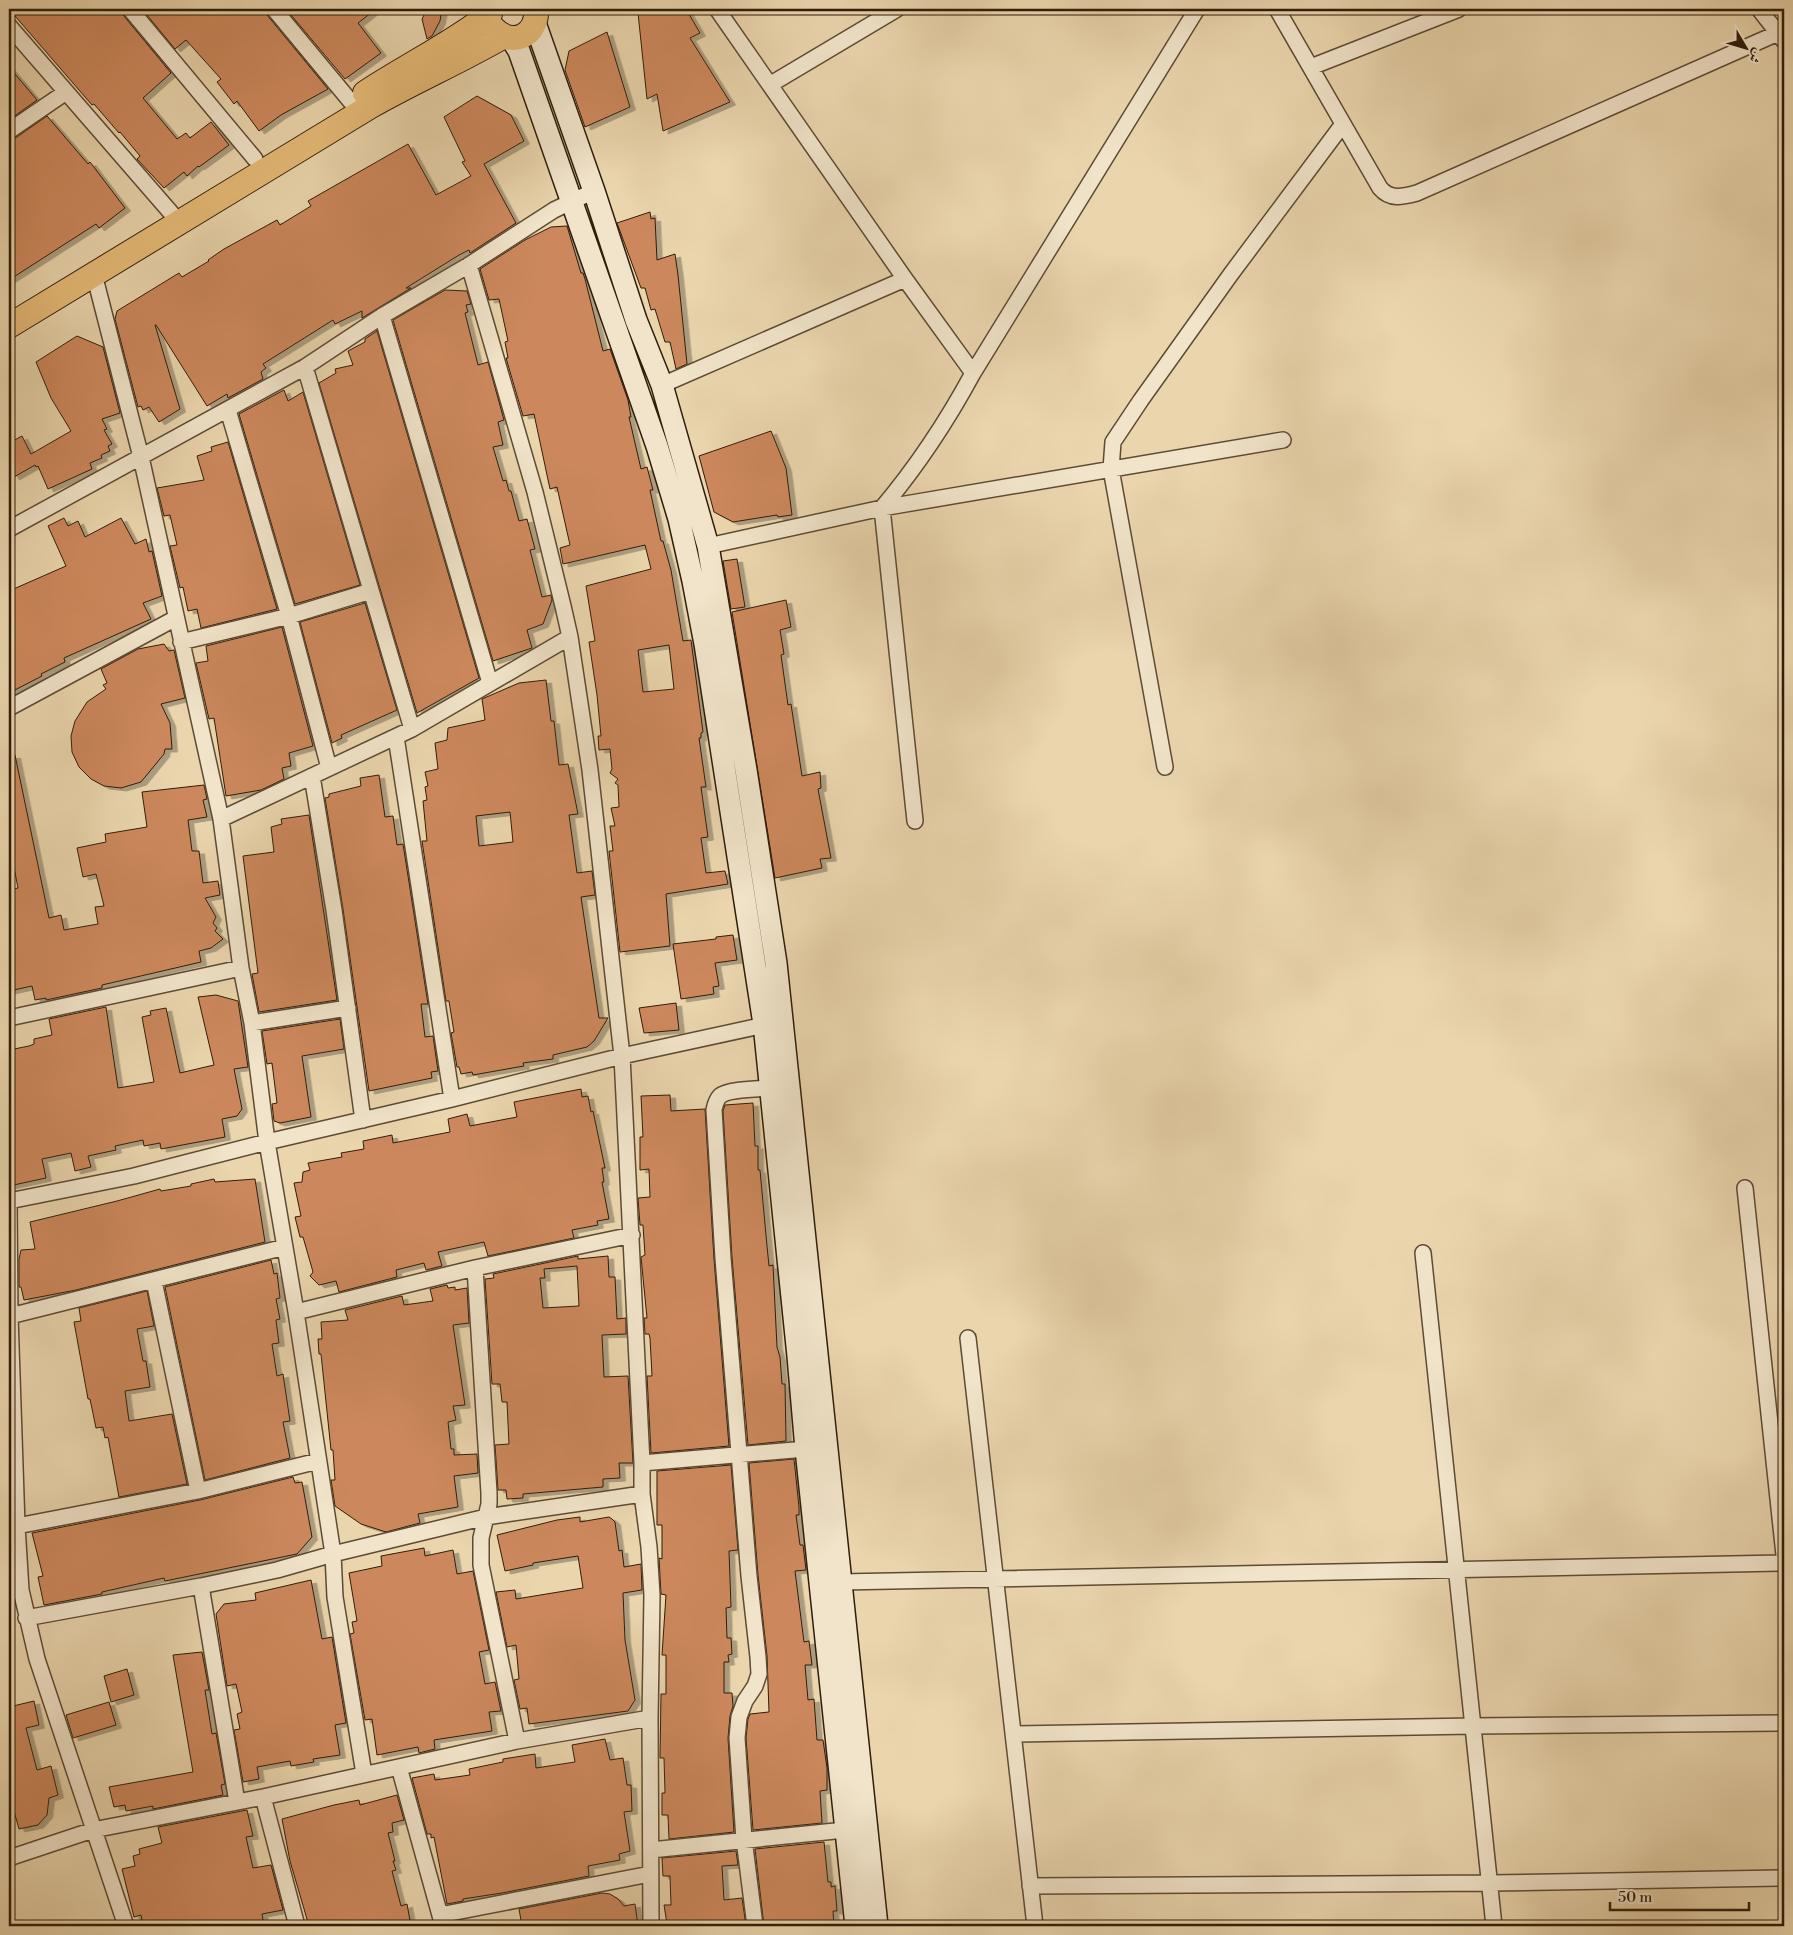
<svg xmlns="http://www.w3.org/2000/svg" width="1793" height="1935" font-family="'Libre Bodoni',Amiri,serif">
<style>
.building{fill:#cc885b;stroke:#2f1d0b;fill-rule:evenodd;filter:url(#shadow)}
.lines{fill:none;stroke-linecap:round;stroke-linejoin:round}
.street-casing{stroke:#5e4b34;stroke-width:18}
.secondary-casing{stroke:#2f1d0b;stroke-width:24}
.primary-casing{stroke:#2f1d0b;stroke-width:26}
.street{stroke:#f1e4ca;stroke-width:15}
.secondary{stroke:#f1e4ca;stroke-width:21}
.primary{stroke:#e5ba76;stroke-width:24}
</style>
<defs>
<filter id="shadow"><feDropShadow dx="5.5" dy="3" stdDeviation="0" flood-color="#0004"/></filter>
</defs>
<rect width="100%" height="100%" fill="#ead5ad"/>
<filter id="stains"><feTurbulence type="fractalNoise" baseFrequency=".004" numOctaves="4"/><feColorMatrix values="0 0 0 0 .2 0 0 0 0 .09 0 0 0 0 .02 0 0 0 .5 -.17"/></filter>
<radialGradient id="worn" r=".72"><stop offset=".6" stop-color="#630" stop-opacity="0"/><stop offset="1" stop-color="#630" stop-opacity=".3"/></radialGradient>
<!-- building -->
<path class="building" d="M9,9h112l2,6 48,58 -28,25 34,41 9,-6 4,5 21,-16 18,23 -30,22 -1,-1 -11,10 -3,-4 -20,16 -27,-29 3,-3 -20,-24 -1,1 -25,-29 -2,1z
M142,9h123l2,6 61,74 -47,26 -22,16 -22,-30 -3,3 -17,-22 4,-3 -35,-39 -11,9z
M286,9h90l-18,14 23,30 -36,26z
M427,9h15l-2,12 -8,15 -5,3 -5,-20z
M645,9h41l14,24 -10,5 40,64 -67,29 -6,-37 -10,5 -9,-86z
M607,32l23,75 -45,20 -20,-57 4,-19z
M9,67l28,33 -28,20z
M477,96l34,19 13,26 -40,23 32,59 -46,30 -1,-3 -10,5 -53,33h5l-49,30v-7l-27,13 -2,-4 -70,44 3,4 -5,4 2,7 -35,19 -1,-4 -20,12 -51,-81h-1l25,84 -21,13 -10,-15 -6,3 -2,-4 -3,1 -23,-88 2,-8 62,-38 3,4 27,-16 -1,-1 16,-11 53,-29 3,5 31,-19 -3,-5 100,-57 28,51 35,-19 -9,-14 3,-1 -21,-44z
M47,116l41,48 2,-2 35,46 -26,20 -3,-4 -87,56v-140l5,-1z
M650,212l1,7 4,-1 2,42 18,-6 3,21 9,89 -11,5 -6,-27h-5l-10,-33 -4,1 -6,-22h-4l-24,-65z
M567,226l14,47h2l2,6 18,72 7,-2 18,51 3,17h-2l12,52 6,-2 6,23h-3l11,51h2l8,29 12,71 8,-1 12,92 -2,1v5h-2l7,49h-5l7,50 -7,1 5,35 19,-2 3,13 -62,10 4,52 -50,6 -11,-101h4l-3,-25h5l-4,-18 8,-1 -1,-22 -3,-2 3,-4 -8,-6 2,-4 -2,-20 -11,1 -1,-14h3l-4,-41 -8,-53 6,-1 -9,-55 65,-17 -6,-24 -82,19 -3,-16 10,-3 -13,-58 -7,2 -16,-75 -11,2 -17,-58h2l-3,-16 3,-1 -9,-42 -10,1 -9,-31 45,-29 26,-13zM669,645l5,44 -31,3 -5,-42z
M445,290l22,1 4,13 -5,1 2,7 -3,1 13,52 10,-3 16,58 -6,2 5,23 -10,2 10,34 3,-1 3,11h2l8,30 8,-2 8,30 -5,1 12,47 9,-2 1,5 -9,24 -16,6 5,18 -39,13 -100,-341z
M377,331l102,347 -62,35 -98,-330 17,-10 -1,-4 18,-4 -5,-14 17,-9v-3z
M77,336l26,11 17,66 -18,6 5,10 -3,1 8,14 -4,2 2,5 -9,4 1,3 -12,5 2,6 -44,20 -10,-23 -2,1 -1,-2 -21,12 -5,-9v-25l13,-7 9,18 40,-23 -20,-33 -15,-36z
M284,390l4,11 15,-9 57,193 -65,19 -56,-190z
M771,431l15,37 6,47 -14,2 -1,-2 -44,7 -19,-10 -15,-56z
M228,442l49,167 -76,19 -4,-19 -9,2 -5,-24 -3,1 -10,-42 7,-1 -7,-30 -6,1 -7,-28 47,-8 -7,-24 15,-5 -1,-4z
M64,518l4,8 10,-5 7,16 36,-19 14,26 11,-5 3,13 3,-1 10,45 -19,7 8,16 -87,39 1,4 -24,12 1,2 -33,17v-102l57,-25 -18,-40z
M737,559l8,48 -14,2 -8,-48z
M786,600l5,27 -11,3 4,24 -3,1 7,50 3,-1 11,72 18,-4 1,16 -3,1 13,69 -11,1 2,9 -47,10 -43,-266z
M365,603l32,107 -56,25 1,3 -10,5 -32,-121z
M282,627l31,119 -24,7 2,13 -9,2 2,11 -23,11 -35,6 -12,-78 -5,1 -13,-56 12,-2 -2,-15z
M164,644l5,7 5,-1 11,48 -24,6 9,19 2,26h-7l-1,5 -23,28 -20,6 -17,-2 -13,-7 -12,-12 -7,-15 -1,-16 4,-15 12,-19 19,-13 -3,-4 4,-2 -6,-14 37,-20z
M546,680l5,41h3l5,44 9,-1 10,50 -9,1 8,58 15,-2 3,24 -14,2 18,121h9l-14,23 -7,6 -34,8v4l-30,4 1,3 -51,9 -1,-3 -11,2 -2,-7h-2l-6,-34 3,-1 -5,-31h-3l-24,-160h5l-4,-40 4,-1 -2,-13 3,-1 -3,-14 13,-3 -3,-26 12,-3 1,-12 37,-8 -3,-21 37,-16zM510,812l3,30 -34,4 -3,-30z
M15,755l34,163 12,-3 3,15 34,-6 -3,-17 9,-1 -8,-32 -13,3 -6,-29 29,-6 -1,-8 42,-7 -5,-35 62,-7 3,14 -4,1 4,17 -19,3 4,31h7l4,32 15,-2 2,14 -15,3 11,19 -3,6 4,5 -2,3 8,8 -12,9 -12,3 2,11 -99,23v3l-56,12v-2l-11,2 -3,-14 -23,5v-101l9,-2 -9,-46v-86z
M379,775l6,42 8,-1 4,29 6,-1 25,160h-7l4,33 8,-1 5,35 -7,1 1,6 -63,13 -26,-182 -18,-111 4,-1v-3l32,-8 -1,-8z
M309,815l28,185 -78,12 -7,-38 6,-1 -15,-117 31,-4 -3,-25 11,-3 -1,-5z
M733,935l4,25 -22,3 4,23 -6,1 1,7 -33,5 -8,-55 43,-5v-2z
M216,995l22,6 10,66 -14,2 8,40 -5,7 -15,3 3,18 -64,12 -1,-6 -16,3 -1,-6 -28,6 1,4 -28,6 3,11 -16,4 -4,-18 -29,6 4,19 -37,8v-136l20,-4 5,-2v-5l18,-4 -3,-16 57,-12 12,81 36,-6 -12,-65 9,-2 -1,-4 16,-3 14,65 34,-8 -16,-68z
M676,1003l3,27 -35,3 -5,-25z
M340,1019l4,30 -42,7 9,61 -31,6 -6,-2 -2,-17 5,-1 -5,-40 -5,1 -5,-33z
M581,1089l1,8 6,-1 3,16 2,-1 12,57h-3l2,14h-2l7,37 -12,2 1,4 -26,5 2,8 -86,18 -4,-14 -46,10 4,14 -16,4 -2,-7 -28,7 1,7 -58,15 -3,-11 -17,4 -9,-9 3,-4 -10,-35h-3l-5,-20 6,-1 -7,-33 8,-1 1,-10 7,-2 -2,-7 34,-6 -1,-4 23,-4 -1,-8 29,-6 1,8 57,-11 -2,-13 19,-5 3,12 47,-9 -3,-15z
M670,1095l1,16 34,-2 9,150 15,187 -78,7 -4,-77h5l-2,-38 -1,-4h-4l-1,-16h3l-6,-61 4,-2 -2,-30h-3l-2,-27 12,-1 -1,-28 -9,1v-33h3l-2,-41z
M753,1103l2,43h3v24h2l7,76 2,20 4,-1 4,82 3,10 2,27h3l1,57 -38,4 -16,-188 -9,-146 2,-6z
M214,1179l1,3 40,-3 10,63 -189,48 -52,10 -3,-13h-2v-28l2,-9 14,-1 -5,-27 87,-21 43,-12 1,2 30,-5v-2z
M578,1256v3l30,-3 1,21h6l2,42 9,-1v16l-24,1 2,42 24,-1 5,87h-14l1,15 -17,1v8l-80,7v4l-16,1 -1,-9h-8l-3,-45 14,-1 -2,-42h-5l-2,-18h-8l-7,-105 9,-1 -1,-4zM577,1266l2,40 -36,2 -3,-30h5l-1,-9z
M271,1260l3,14 3,-1 3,25 -4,1 4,20 -4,1 3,23 -7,1 5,32 6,-2 7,47 -7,1 7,36 -85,22 -40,-193z
M447,1285l1,3 7,-1v3l12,-2 2,35 -16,2 12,80 -12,1 3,14 -8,2 3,27h3v6l23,-1 1,19 -24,3 4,31 -40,7 2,9 -34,9 -25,-8 -26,-18 -4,-26h4l-2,-30h-2l-10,-96h-2l-1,-15h4l-1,-17 27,-2 -3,-10 57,-14 2,9 29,-4 -3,-12z
M147,1291l7,35 -17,3 6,32h3l4,26 -25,4 4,30 43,-7 15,70 -68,13 -11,-60 -3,1 -2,-11 -7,1 -6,-29h-2l-14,-77 7,-1 -2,-13z
M794,1459l5,48v8h-3l4,30h3l3,25 -11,1 9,71 5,-1 3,24h-7l3,35 6,-1 3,41h6l4,28v22l-7,1 2,32 -69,7 -7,-92 2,-19 2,-5 19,-2 -2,-56 -9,-81 -9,-112z
M731,1465l7,85 -9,1 2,56 -5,1 1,30h4l1,16 -4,1 1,7h-5v31h8l1,13 -3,10 -2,22 6,94 -65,7 -1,-24h-6v-22h3l-1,-35h-4l1,-64h5v-39h-4l4,-60 -5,-1 -2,-36 3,1v-34h-5v-54z
M293,1477l2,6 7,-1 10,55 -15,17 -132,27 -1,-3 -62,14v2l-58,11 -6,-28 5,-1 -11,-43 168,-33z
M580,1517v5l29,-5 3,2 3,3 4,29 3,-1 2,17 17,-3 1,26 -19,3 2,47 10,60 -7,11 -99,13 -2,-16 -7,1 -6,-29 5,-1 -3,-34 -9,2 -11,-55 19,-2 1,9 67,-11 -5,-32 -45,7v2l-28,6 -8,-36 60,-15z
M424,1548l1,8 28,-6 4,24 16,-3 16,79 -10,2 6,32 10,-2 6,29 -12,1 3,19 -58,9 1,9 -16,4 -1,-6 -41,8 -5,-36 -7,1 -15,-86 4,-1 -2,-11 5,-1 -8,-48 33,-7 -1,-10z
M311,1580l11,59 10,-2 14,86 -11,2 5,30 -27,4 1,3 -23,4 -1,-5 -33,6 2,12 -16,3 -9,-52 6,-1 -3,-15 5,-2 -6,-28 -9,2 -11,-72 8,-10 32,-4 -1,-7z
M202,1652l7,38h-4l7,44 4,-1 9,51 -4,1 2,10 -70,14v-3l-27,5 -1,-6 -11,2 -5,-20 84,-15 -20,-117z
M127,1669l7,26 -23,7 -7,-26z
M34,1701l5,24 -13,3 11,42 14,-4 7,29 -9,3 -2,17 -9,10 -19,4 -7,-25 2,-2 -5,-28v-67z
M109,1702l7,23 -43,13 -7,-23z
M605,1739l5,21 13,-2 4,27h4l1,26 -8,1 6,39 -11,3 1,6 -32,6 1,10 -87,17 -39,6v2l-16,3 -13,-67 -3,1v-4h-4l-15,-56 22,-4 1,6 35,-5 -1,-6 34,-7v-3l32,-5 1,14 39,-6 -3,-17z
M397,1795l7,25 -12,3 1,9 -5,1 7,28h-2l3,9 -4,1 9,35 6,-2 4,22h-102l-19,-65 -8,-42 52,-14 25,-5 1,5z
M247,1810l6,26 -7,1 7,31 18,-3 12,45 -21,4 2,12h-121l-2,-11 -7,2 -12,-48 13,-3 -2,-10 7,-2 -1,-5 23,-6 -4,-16z
M824,1842l4,40h3v5l4,-1 2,25h-4l1,15h-70l-9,-77z
M736,1851l2,14 -16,1 2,34 18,-2 4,28h-73l-1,-2h-5l-3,-19h7l-1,-29h-7l-1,-18z
M602,1893l8,1 8,5 6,7 11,-2 3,22h-116l-3,-17z"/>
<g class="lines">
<defs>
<path id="street" d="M130,9l125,150
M274,9l77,93 15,7
M717,9l188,270 68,94
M1277,9l103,179c10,12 22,9 37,5l361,-160
M1759,9l25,32
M9,26l170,196
M1311,67l148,-58
M771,84l126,-75
M9,131l57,-39
M469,265l66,227 28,114 7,31 20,133 32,286 20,407v31l7,53 3,48 -2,123 1,208
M94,274l47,183 80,362 20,149 11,55 15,119 29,170 37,242 2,43 29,177
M382,316l108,367
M305,367l107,362
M662,385l243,-106
M228,410l61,206 40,152
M9,529l296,-162 77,-51 87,-51 85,-55 40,-19
M708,546l174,-38 401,-68
M181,642l108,-26 82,-25
M9,708l167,-90
M396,737l56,362
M1165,767l-54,-298 2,-27 28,-42 90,-126 112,-150
M312,776l22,134 29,210
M221,819l191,-90 158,-92
M915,821l-33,-313c37,-44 64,-85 91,-135l224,-364
M9,1018l232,-50
M252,1023l96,-15
M1745,1188l39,367
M9,1201l125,-25 133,-34 185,-43 170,-43 152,-33
M9,1201l1,115 7,210 4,64 16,69 89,267
M1423,1253l71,673
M475,1268l14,225v11l-8,34v27l36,176
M154,1281l44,210
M296,1312l179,-44 157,-33
M10,1316l275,-69
M968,1338l67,588
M642,1463l164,-14
M17,1526l181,-35 120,-30
M841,1582l943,-19
M201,1586l36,216
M26,1618l175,-32 76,-16 56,-16 153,-37 156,-23
M1013,1734l460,-8 311,-3
M399,1767l44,159
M263,1797l34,129
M651,1850l194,-20
M9,1858l84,-28 170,-33 254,-56 133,-23
M1030,1886l460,-3 294,-5
M440,1915l210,-41
M755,1926l-11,-87 -7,-101 2,-21 6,-16 10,-15 4,-12 -1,-17 -9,-81 -10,-123 -16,-195 -9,-148c1,-5 2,-10 6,-14 8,-7 39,-7 51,-8"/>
<path id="secondary" d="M535,23l59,168 42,129 26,65 46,161 38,224 30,193 101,963
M511,38l8,13 138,395 22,73 14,62 12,63 59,380 34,332 8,93 50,477"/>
<path id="primary" d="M493,28c19,20 45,8 43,-19
M365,93c41,-27 86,-49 125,-79
M9,326l362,-220c44,-25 90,-45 133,-70"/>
</defs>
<!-- street casing -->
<use href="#street" class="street-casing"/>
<!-- secondary casing -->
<use href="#secondary" class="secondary-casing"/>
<!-- primary casing -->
<use href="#primary" class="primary-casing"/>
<!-- street -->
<use href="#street" class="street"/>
<!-- secondary -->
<use href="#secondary" class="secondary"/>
<!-- primary -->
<use href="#primary" class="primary"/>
</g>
<!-- margin -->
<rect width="1793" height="1935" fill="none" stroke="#ead5ad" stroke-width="30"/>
<rect x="10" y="10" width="1773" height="1915" fill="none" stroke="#2f1d0b" stroke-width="2.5"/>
<rect x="15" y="15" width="1763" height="1905" fill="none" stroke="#2f1d0b"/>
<!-- north arrow -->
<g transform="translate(1746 48) rotate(128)" stroke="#f1e4ca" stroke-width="4" paint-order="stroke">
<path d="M0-4L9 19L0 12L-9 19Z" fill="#2f1d0b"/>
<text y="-8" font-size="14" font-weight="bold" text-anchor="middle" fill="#2f1d0b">ش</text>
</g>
<!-- scale -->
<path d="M1610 1902v8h139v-8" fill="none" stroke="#2f1d0b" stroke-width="2.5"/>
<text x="1618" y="1902" font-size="15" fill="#2f1d0b" stroke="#f1e4ca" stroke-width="4" paint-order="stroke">50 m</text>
<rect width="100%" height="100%" filter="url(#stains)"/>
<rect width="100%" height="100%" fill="url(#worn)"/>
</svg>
